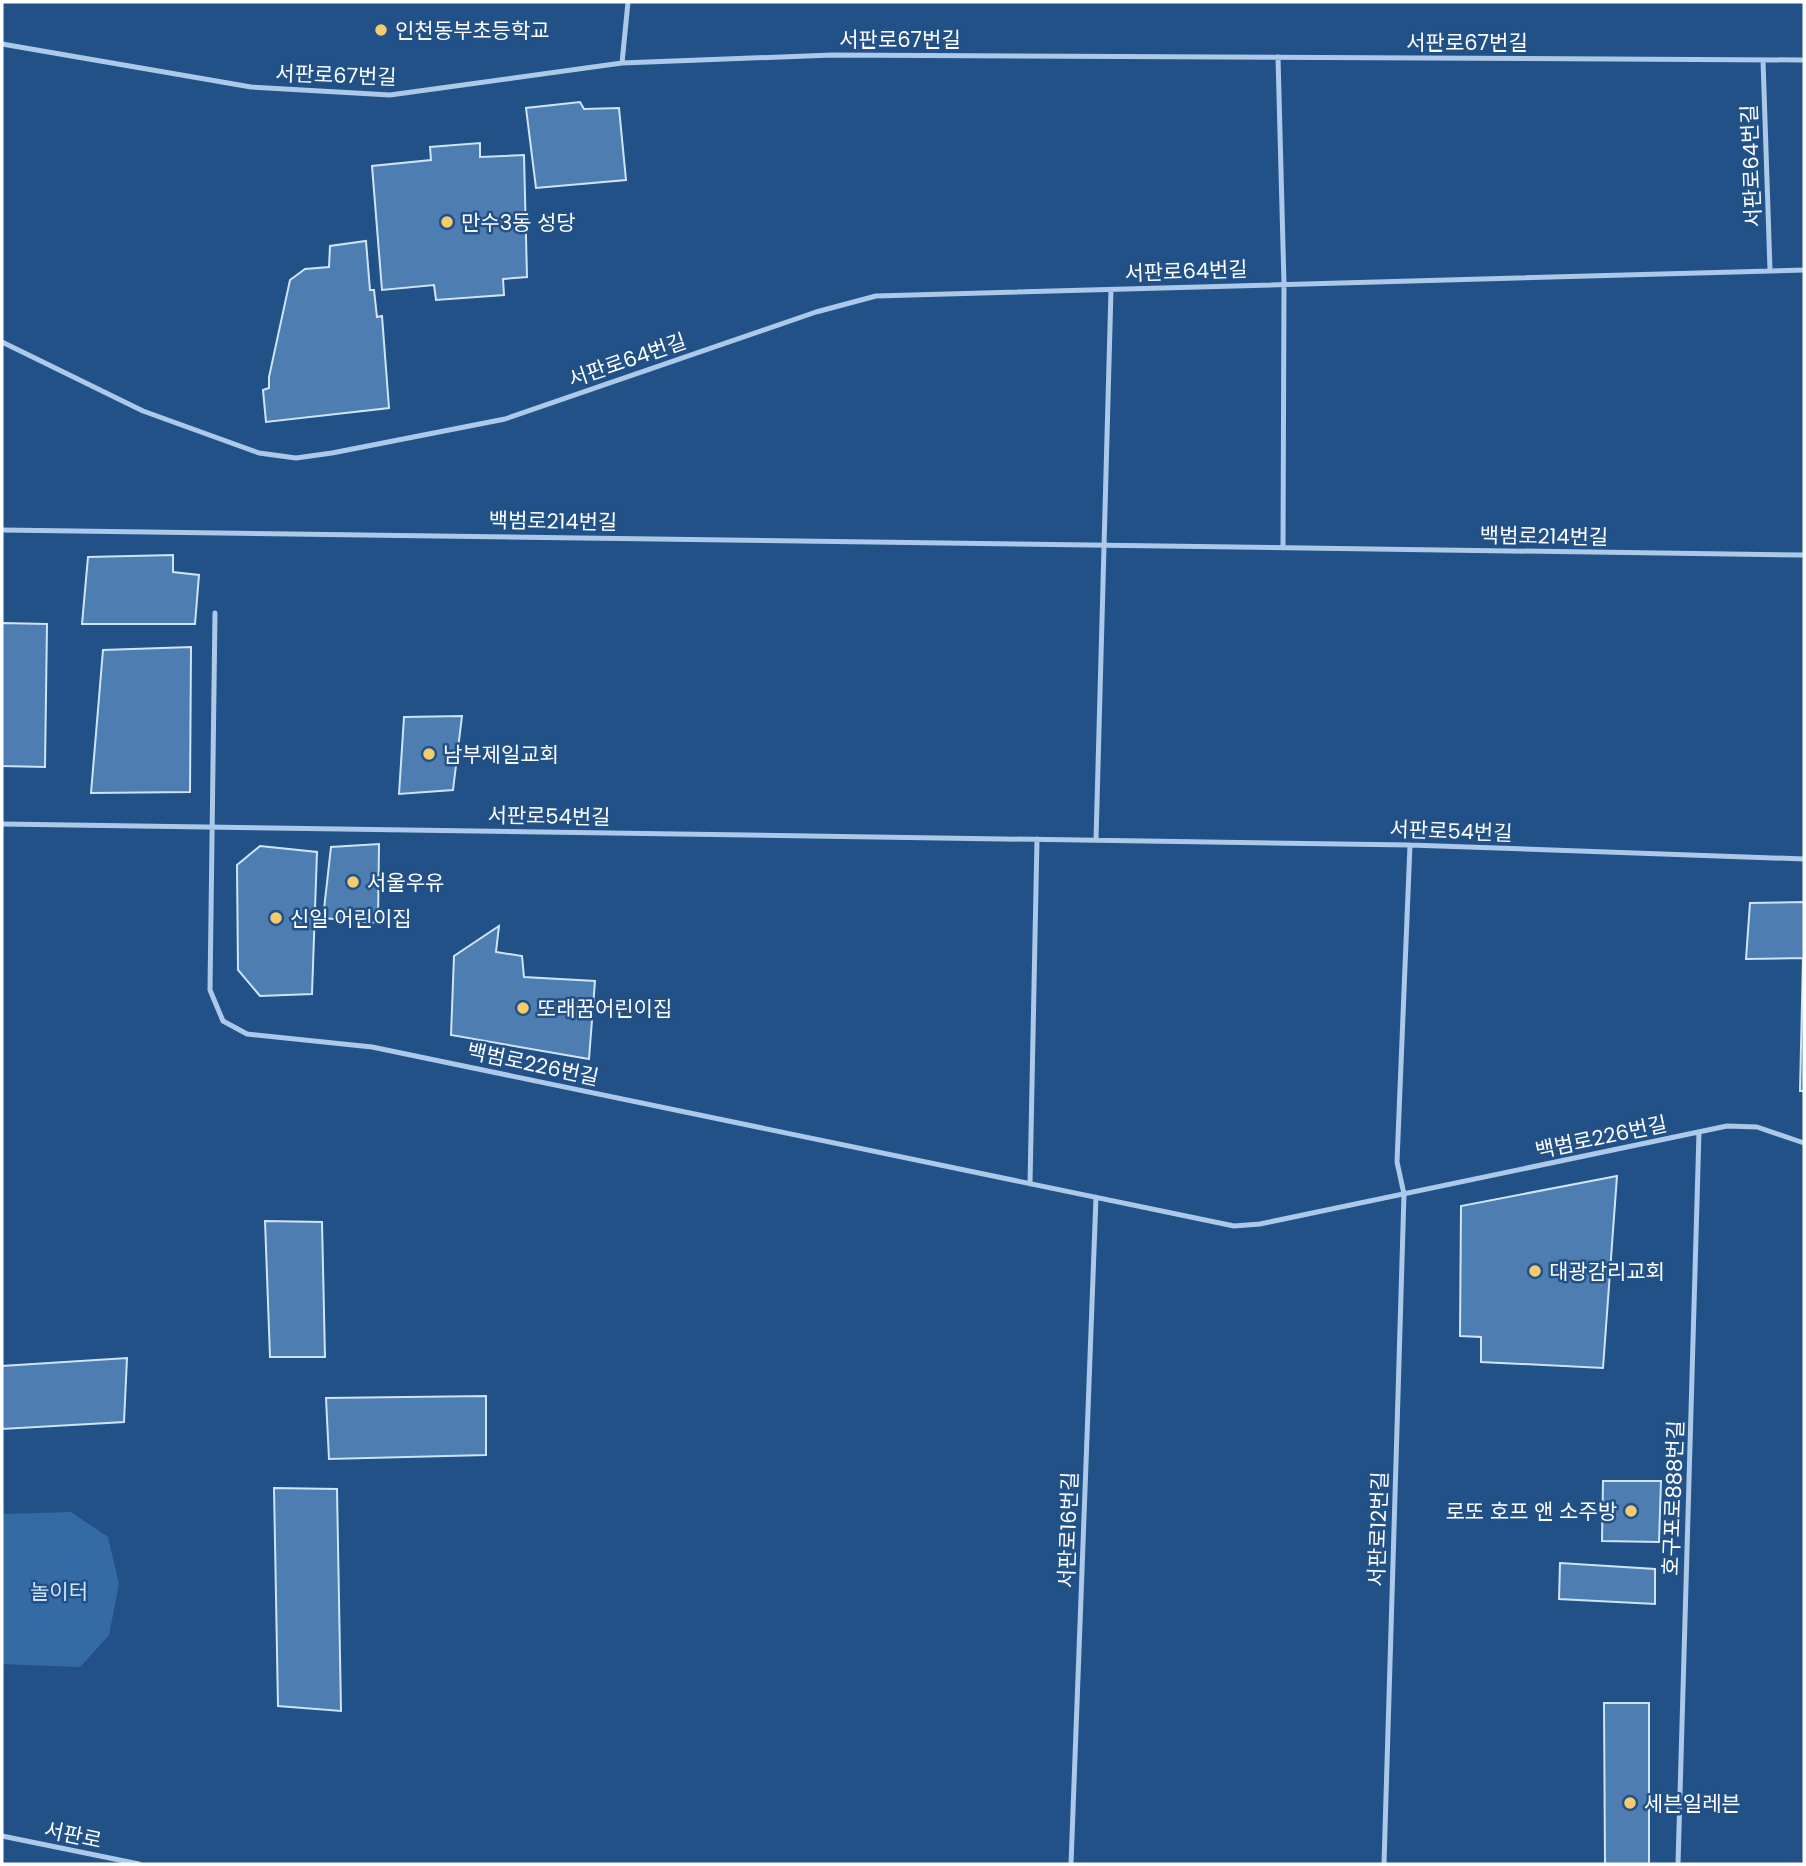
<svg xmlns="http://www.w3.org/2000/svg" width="1806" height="1866" font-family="Poppins,'Noto Sans KR',sans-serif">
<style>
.green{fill:#356ba4}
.building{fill:#4e7db1;stroke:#d0e3f7;stroke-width:2}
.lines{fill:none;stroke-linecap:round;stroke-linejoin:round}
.service{stroke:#acc9ea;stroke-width:5}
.poi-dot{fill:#f6cb6d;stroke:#215187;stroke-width:2.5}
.labels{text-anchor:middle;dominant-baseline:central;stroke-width:5;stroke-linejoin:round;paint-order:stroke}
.poi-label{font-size:21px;fill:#fff;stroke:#215187;text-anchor:start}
.street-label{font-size:21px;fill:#fff;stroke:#215187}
.park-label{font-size:21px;fill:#d0e3f7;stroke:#215187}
</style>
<rect width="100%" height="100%" fill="#215187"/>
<!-- green -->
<path class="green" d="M71,1512l37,25 11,47 -10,51 -29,32 -78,-3v-150z"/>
<!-- building -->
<path class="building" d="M580,102l4,7 35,-1 7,72 -90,8 -10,-80z
M480,143v14l44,-2 3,122 -24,2 1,16 -68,5 -2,-15 -52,5 -10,-124 59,-6 -1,-13z
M366,241l4,49h4l3,27 5,-1 7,92 -123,14 -3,-32 6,-2v-11l21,-97 15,-11 24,-2 1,-21z
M173,555v17l26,3 -4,49h-113l6,-67z
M2,623l45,1 -2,143 -43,-1z
M191,647l-1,145 -99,1 12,-143z
M462,716l-9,74 -54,4 5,-77z
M379,844l-1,79 -55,-5 8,-71z
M260,846l57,6 -5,142 -52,2 -22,-26 -1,-105z
M1804,902v189h-4l3,-133 -57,1 4,-56z
M499,926l-3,26 26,4 2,21 71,4 -6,78 -138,-24 3,-79z
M1617,1176l-14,192 -122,-6v-25l-21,-1 1,-130z
M265,1221l57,1 3,135h-55z
M127,1358l-3,64 -122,7v-63z
M486,1396v59l-157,4 -3,-61z
M1603,1481h58l-2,61 -57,-1z
M274,1488l63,1 4,222 -63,-5z
M1560,1563l95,6v35l-96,-5z
M1604,1703h45v161h-44z"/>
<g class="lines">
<!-- service -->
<path class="service" d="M2,44l249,43 139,8 232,-32 210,-8 972,5
M1278,57l6,227 -1,264
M1763,60l7,210
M622,63l6,-61
M2,342l141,69 116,42 37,5 36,-5 173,-34 311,-107 60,-16 928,-26
M2,530l1802,25
M215,613l-5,377 13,31 24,13 125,13 862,179 26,-2 467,-98 30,1 47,16
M2,824l1408,21 394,14
M1096,840l15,-550
M1030,1184l7,-345
M2,1836l137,28
M1071,1864l25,-667
M1384,1864l20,-670 -7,-32 13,-317
M1678,1864l21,-732"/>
</g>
<!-- markers -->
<g class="poi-dot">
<circle cx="381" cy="30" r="7"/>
<circle cx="447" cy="222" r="7"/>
<circle cx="429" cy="754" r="7"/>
<circle cx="353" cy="882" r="7"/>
<circle cx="276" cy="918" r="7"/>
<circle cx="523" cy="1008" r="7"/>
<circle cx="1535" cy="1271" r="7"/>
<circle cx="1631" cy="1511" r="7"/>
<circle cx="1630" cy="1803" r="7"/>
</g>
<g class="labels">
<!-- poi labels -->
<g class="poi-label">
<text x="395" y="30">인천동부초등학교</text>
<text x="461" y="222">만수3동 성당</text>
<text x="443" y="754">남부제일교회</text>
<text x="367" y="882">서울우유</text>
<text x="290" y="918">신일 어린이집</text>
<text x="537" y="1008">또래꿈어린이집</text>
<text x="1549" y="1271">대광감리교회</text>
<text x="1617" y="1511" text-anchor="end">로또 호프 앤 소주방</text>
<text x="1644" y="1803">세븐일레븐</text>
</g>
<!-- street labels -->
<g class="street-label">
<text x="900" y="39">서판로67번길</text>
<text x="1467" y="42">서판로67번길</text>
<text transform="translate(336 75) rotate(2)">서판로67번길</text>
<text transform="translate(1751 166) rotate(-92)">서판로64번길</text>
<text transform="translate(1186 271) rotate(-2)">서판로64번길</text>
<text transform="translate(627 360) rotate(-19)">서판로64번길</text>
<text transform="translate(553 521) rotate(1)">백범로214번길</text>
<text transform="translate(1544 536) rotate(1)">백범로214번길</text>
<text transform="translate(549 816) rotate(1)">서판로54번길</text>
<text transform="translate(1451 831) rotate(2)">서판로54번길</text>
<text transform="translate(533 1064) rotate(12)">백범로226번길</text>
<text transform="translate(1601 1137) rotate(-12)">백범로226번길</text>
<text transform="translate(1673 1498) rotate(-88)">호구포로888번길</text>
<text transform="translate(1378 1529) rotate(-88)">서판로12번길</text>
<text transform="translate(1068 1530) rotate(-88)">서판로16번길</text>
<text transform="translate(73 1835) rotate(12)">서판로</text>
</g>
<!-- park labels -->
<g class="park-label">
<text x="59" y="1591">놀이터</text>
</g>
</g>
<!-- border -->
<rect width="1806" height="1866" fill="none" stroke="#ffffff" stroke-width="7"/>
</svg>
